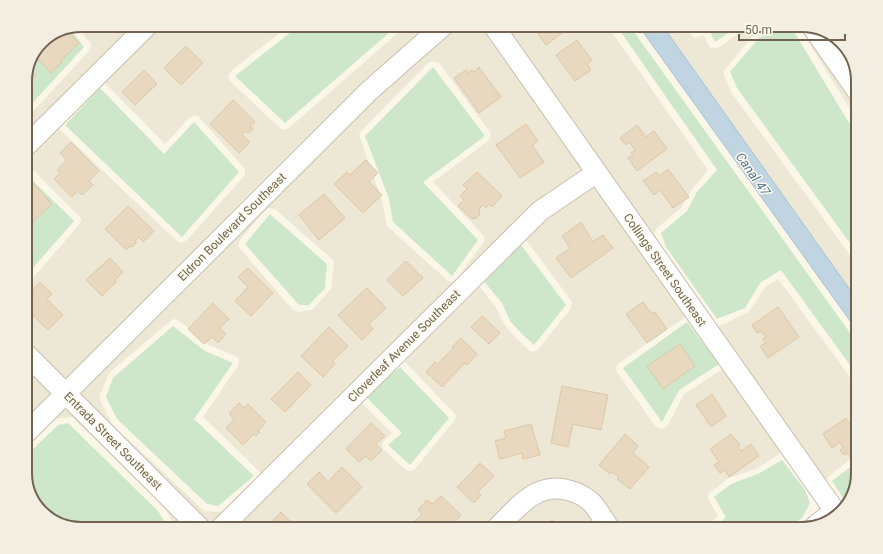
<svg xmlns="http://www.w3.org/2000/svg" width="883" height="554" font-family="Roboto,sans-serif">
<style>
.residential{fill:#ede8d6;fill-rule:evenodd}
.green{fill:#cee6c9}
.water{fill:#c0d5e1;stroke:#a8c1d1}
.building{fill:#e7d8bf;stroke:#dcc7a7}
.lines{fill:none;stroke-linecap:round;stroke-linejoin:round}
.minor-casing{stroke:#c8bfae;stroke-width:22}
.minor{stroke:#fff;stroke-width:20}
.labels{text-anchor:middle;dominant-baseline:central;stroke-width:3;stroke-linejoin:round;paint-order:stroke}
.street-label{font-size:12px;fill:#716350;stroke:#fdfbef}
.water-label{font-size:13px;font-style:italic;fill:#54788e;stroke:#fdfbef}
.rim{fill:none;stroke:#716350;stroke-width:2}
</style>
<rect width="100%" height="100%" fill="#faf7e9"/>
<!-- residential -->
<path class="residential" d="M81,25h56l-112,111v-16l64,-69 2,-4 -1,-4 -13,-16z
M158,25h132l-59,46 -3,6 2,4 50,47 4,2 5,-2 118,-103h25l-366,358 -41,-42v-54l54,-62 2,-4v-3l-52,-52 -4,-1v-8l33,-33 2,6 117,111 4,2 6,-3 57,-64 1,-4v-3l-47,-53h-5l-4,2 -24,26 -60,-61 -3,-2z
M456,25h27l102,146 -374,357 -135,-135 298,-297 63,-56zM434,61l5,2 51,69 1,4 -3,5 -55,41 50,53 2,3 -2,5 -26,36 -5,3 -4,-1 -61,-55 -5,-25 -23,-66 2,-4 67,-68zM269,208l6,1 58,51 1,4 -3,25 -19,21 -14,2 -5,-2 -55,-64 2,-6 25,-30zM173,319l5,1 31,25 28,12 2,3 -1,6 -35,51 56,54 2,6 -3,4 -37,31 -16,-1 -3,-2 -90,-85 -12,-24v-5l9,-22z
M503,25h104l101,145 -16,19 -10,18 -26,22 -2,4 4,12z
M662,25h22l9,12 3,1 7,-3 7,12 4,2 5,-2 32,-22h18l-15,9 -30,37v4l7,17 127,174v35z
M798,25h3l57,82v15z
M825,31l5,2 20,20 8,25z
M594,183l93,133 -68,47 -3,5 1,4 39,55 5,2 4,-1 3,-3 16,-31 40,-26 60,85 -5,1 -21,14 -29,10 -20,15 -1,6 10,17 -6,6 -1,4 1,3h-92l-22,-32 -27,-14v-3l-7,1 -43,12 -36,36h-254l129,-128 32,32 -9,9 -1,5 2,3 23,21h4l4,-2 39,-48 2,-4 -2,-4 -49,-51 -5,-1 77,-77 19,23 8,17 11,13 16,15 7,-2 33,-42 1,-6 -45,-61 -5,-2 23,-22z
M778,279l80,109v65l-30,24 -3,6 -110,-157h4l30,-14 16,-25z
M25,365l29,29 -29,30z
M65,405l124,124h-12l-13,-22 -92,-90 -17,2 -30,30v-4z
M560,496l26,12 14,21h-94l24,-25z"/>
<!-- green -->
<path class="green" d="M300,25h98l-113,98 -50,-47z
M616,25h13l229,319v32l-77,-106 -21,13 -15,25 -28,11 -51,-72 -5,-14 26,-22 10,-19 20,-22z
M692,25h48l-25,17 -8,-16 -10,6z
M782,25h8l59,98 9,10v121l-121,-166 -7,-16 29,-34z
M70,29l14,18 -59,64v-33l17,-37z
M433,67l52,69 -62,46 55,58 -26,36 -59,-54 -4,-23 -24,-63z
M100,88l64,66 30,-32 45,50 -57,65 -117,-112z
M25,173l49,48 -49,56z
M270,214l57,50 -2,24 -16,17h-10l-54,-61z
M521,245l45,60 -32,40 -13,-12 -11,-12 -8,-18 -20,-24z
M687,322l32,42 -40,26 -17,32 -39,-54z
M173,326l32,25 28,12 -39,56 60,57 -36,30 -11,-2 -90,-85 -11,-22 7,-19z
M400,367l49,51 -39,47 -22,-20 14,-12 -37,-37z
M68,423l90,88 11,18h-88l-28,-8 -20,-20 -8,-25v-19l33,-32z
M782,460l23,30 5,13 -8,15 -16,11h-65l-3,-4 8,-8 -12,-20 17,-13 29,-11z
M858,461v12l-8,28 -3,3 -15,-23z"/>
<!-- water -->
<path class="water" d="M638,25h24l196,276v31z"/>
<!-- building -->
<path class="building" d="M80,25h14l-7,7z
M536,25h37l-27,20 -10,-14 3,-2z
M67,31l12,12 -19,18 2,1 -11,11 -16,-17 7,-15z
M577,40l15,20 -5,4 4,6 -16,11 -19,-26z
M186,46l17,17 -22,22 -17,-17z
M479,67l22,30 -22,16 -25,-35 12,-8 2,3 4,-3 2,2z
M29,68l7,8 -11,10v-8z
M144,70l13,14 -22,21 -13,-13z
M233,100l22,22 -5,5 3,2 -5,4 -2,-2 -4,4 8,7 -11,11 -29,-29z
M526,124l12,17 -6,4 12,17 -24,16 -24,-33z
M637,125l9,12 8,-6 13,18 -30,22 -9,-13 5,-3 -2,-2 4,-3 -6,-8 -3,3 -6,-7z
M71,142l28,29 -10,10 4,4 -11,10 -4,-4 -6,6 -18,-18 6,-6 -3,-3 10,-10 -7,-7z
M366,160l12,13 -9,9 13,13 -19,18 -29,-29 13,-12 3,3z
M668,169l21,28 -16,11 -13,-18 -6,5 -11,-14 13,-9 3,4z
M477,172l25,24 -10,11 -3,-3 -3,4 -3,-3 -4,4 1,5 -4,4 -4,1 -14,-13 6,-6 -4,-4 7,-7 -4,-4z
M32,182l20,22 -24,22 -3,-3v-34z
M324,194l21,24 -26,22 -20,-25z
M128,206l26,25 -11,11 -4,-5 -4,4 2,1 -5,5 -2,-1 -4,4 -21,-21z
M581,222l12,20 10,-7 10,13 -42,30 -15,-20 14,-10 -8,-12z
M110,258l13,14 -8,8 1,2 -14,14 -16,-16z
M406,261l17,17 -20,18 -16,-16z
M248,268l25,25 -22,23 -16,-15 13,-14 -10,-10z
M40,282l12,12 -5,5 16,16 -15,15 -23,-22v-11z
M367,288l19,20 -17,16 4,5 -11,11 -24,-25z
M643,302l9,12 3,-2 12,17 -20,14 -21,-29z
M213,303l16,16 -9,9 6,6 -8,9 -6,-6 -8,7 -16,-15z
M778,307l21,30 -31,21 -8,-12 6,-3 -3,-4 3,-2 -5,-6 -4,2 -5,-8z
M482,316l18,17 -11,11 -18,-17z
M329,327l19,19 -15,15 2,3 -12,13 -22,-21z
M461,338l16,16 -10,11 -2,-2 -23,24 -16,-15 9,-10 3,2 16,-17h-2z
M680,344l15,22 -32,23 -16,-23z
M298,372l13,13 -26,27 -14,-13z
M562,386l46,9 -7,35 -28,-6 -5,23 -17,-4z
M712,394l14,22 -15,11 -15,-22z
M239,403l5,5 4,-4 18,18 -8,9 2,1 -4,4 -2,-2 -11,11 -17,-17 8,-9 -5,-5z
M846,418l12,17v22l-5,4 -6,-8 -3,2 -4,-5 3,-3 -3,-5 -8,6 -9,-14z
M371,423l14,13 -9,8 6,6 -11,11 -5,-5 -7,6 -13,-13z
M531,424l9,31 -17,4 -1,-6 -22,6 -5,-18 11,-3 -2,-7z
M625,434l13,12 -5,7 16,14 -19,22 -13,-10 2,-2 -7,-5 -2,2 -11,-9z
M731,434l9,11 -2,1 3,5 10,-7 8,12 -30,21 -4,-7 -5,3 -6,-8 5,-3 -9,-13z
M480,463l14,13 -16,16 3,3 -7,8 -17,-16z
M342,467l20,20 -26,26 -29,-29 12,-12 9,10z
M441,496l20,19 -10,11 -3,-2 -5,5h-20l-8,-8 7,-7 -4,-4 9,-10 5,4z
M281,512l17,17h-30l-2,-2z
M552,520l9,9h-18z"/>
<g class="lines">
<defs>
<path id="minor" d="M493,25l344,489
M813,28l45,64
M25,147l123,-122
M25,353l176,176
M25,434l344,-343 75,-66
M816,525l19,-14
M220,529l320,-318 56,-38
M496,529c21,-21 41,-49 75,-38 7,2 16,7 21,12 7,8 12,18 18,26"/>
</defs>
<!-- minor casing -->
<use href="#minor" class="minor-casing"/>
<!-- minor -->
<use href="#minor" class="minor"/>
</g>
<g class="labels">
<!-- street labels -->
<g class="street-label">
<text transform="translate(232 227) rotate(-45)">Eldron Boulevard Southeast</text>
<text transform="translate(665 270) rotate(55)">Collings Street Southeast</text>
<text transform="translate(404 346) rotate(-45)">Cloverleaf Avenue Southeast</text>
<text transform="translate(113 441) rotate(45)">Entrada Street Southeast</text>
</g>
<!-- water labels -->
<g class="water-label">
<text transform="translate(753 174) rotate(55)">Canal 47</text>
</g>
</g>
<!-- crop -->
<path d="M0 0H883V554H0ZM81 32H802A49 49 0 0 1 851 81V473A49 49 0 0 1 802 522H81A49 49 0 0 1 32 473V81A49 49 0 0 1 81 32Z" fill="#f2efe2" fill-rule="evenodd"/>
<path class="rim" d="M81 32H802A49 49 0 0 1 851 81V473A49 49 0 0 1 802 522H81A49 49 0 0 1 32 473V81A49 49 0 0 1 81 32Z"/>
<!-- scale -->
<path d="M739 34v6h106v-6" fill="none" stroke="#716350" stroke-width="2"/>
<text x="745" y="34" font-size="12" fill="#716350" stroke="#fdfbef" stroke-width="3" paint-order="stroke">50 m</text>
</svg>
